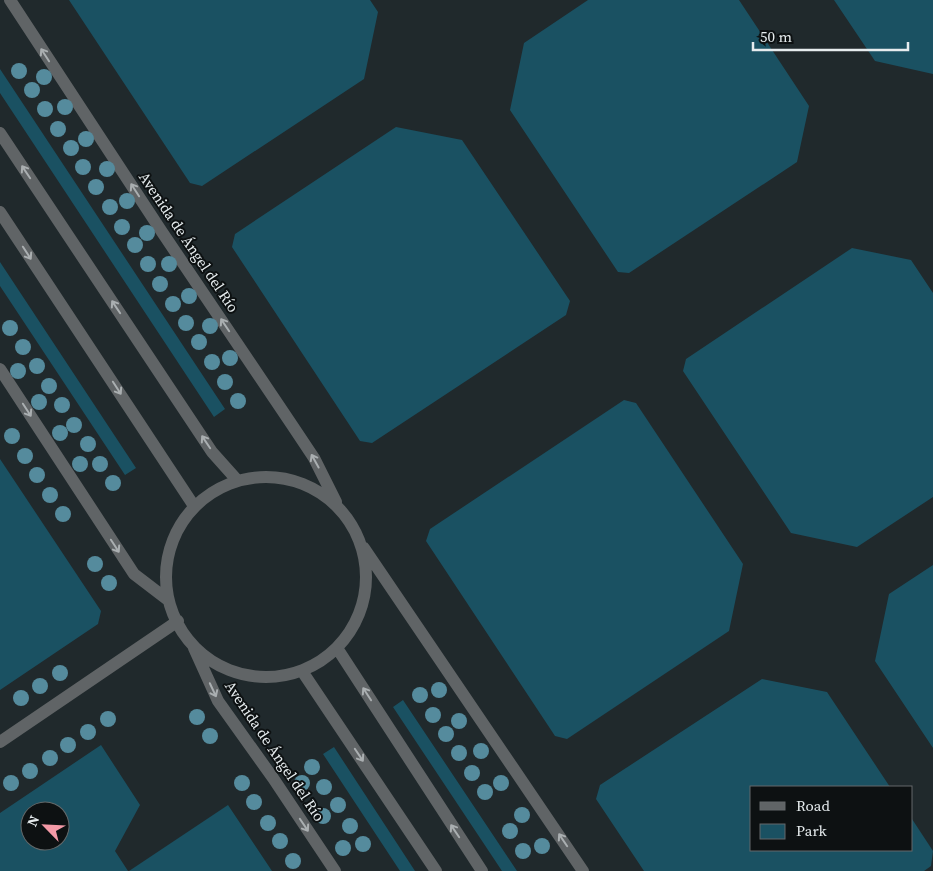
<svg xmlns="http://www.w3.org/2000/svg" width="933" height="871" font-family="'Source Serif 4',serif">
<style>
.green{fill:#1a5162;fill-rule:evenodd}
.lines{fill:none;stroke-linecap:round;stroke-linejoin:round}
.minor{stroke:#606466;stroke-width:12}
.tree{fill:#558b9d}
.oneway{stroke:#aaafb1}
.labels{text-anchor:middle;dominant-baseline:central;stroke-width:4;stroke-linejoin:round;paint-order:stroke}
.street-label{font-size:15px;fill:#e6ecee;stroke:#0d1112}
</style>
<rect width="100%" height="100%" fill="#20292c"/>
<!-- green -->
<path class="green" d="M69,0h301l8,12 -14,67 -162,107 -12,-3z
M588,0h151l70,106 -12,56 -168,111 -11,-1 -108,-162 14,-67z
M834,0h99v74l-58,-13z
M0,69l225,340 -11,8 -214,-324z
M396,127l66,13 108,161 -4,14 -194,128 -12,-2 -128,-194 3,-13z
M852,248l59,12 22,33v204l-76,50 -66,-14 -108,-162 3,-12z
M0,262l136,206 -11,7 -125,-189z
M624,400l12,3 107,161 -14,67 -162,108 -12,-3 -129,-195 4,-12z
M0,459l101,152 -3,13 -98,66z
M933,565v183l-58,-87 14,-67z
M762,679l65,13 63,95h-138v63h160v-31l21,32 -2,15 -7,5h-280l-48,-72 4,-14z
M403,700l114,171h-15l-109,-164z
M101,745l39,60 -25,46 13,20h-128v-58zM30,811h30v30h-30z
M334,747l81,124h-15l-77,-117z
M228,805l44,66h-143z"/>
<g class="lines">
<!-- minor -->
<path class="minor" d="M10,0l152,232 130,193 22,33 22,44
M0,133l212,319 25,28
M0,212l194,294
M0,369l134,205 34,26
M166 577a100 100 0 1 1 200 0a100 100 0 1 1-200 0Z
M364,548l219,323
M194,648l24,53 55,77 62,93
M337,648l145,223
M302,671l134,200
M0,742l178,-121"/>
</g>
<!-- trees -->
<g class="tree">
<circle cx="19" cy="71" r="8"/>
<circle cx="44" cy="77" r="8"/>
<circle cx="32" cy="90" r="8"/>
<circle cx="65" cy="107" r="8"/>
<circle cx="45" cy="109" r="8"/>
<circle cx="58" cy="129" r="8"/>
<circle cx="86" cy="139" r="8"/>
<circle cx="71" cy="148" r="8"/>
<circle cx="83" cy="167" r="8"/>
<circle cx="107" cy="169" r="8"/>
<circle cx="96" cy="187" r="8"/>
<circle cx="127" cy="201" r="8"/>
<circle cx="110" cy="207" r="8"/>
<circle cx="122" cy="227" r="8"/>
<circle cx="147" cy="233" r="8"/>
<circle cx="135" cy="245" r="8"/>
<circle cx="148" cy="264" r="8"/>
<circle cx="169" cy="264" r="8"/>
<circle cx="160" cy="284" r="8"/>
<circle cx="189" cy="296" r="8"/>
<circle cx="173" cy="304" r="8"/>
<circle cx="186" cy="323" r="8"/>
<circle cx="210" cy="326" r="8"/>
<circle cx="10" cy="328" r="8"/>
<circle cx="199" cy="342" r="8"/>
<circle cx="23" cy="347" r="8"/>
<circle cx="230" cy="358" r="8"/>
<circle cx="212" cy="362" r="8"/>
<circle cx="37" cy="366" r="8"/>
<circle cx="18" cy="371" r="8"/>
<circle cx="225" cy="382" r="8"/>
<circle cx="49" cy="386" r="8"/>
<circle cx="238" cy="401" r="8"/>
<circle cx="39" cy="402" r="8"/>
<circle cx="62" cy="405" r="8"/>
<circle cx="74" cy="425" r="8"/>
<circle cx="60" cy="433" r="8"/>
<circle cx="12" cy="436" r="8"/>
<circle cx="88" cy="444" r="8"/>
<circle cx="25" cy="456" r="8"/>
<circle cx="80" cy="464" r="8"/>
<circle cx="100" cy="464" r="8"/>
<circle cx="37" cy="475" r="8"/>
<circle cx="113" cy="483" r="8"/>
<circle cx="50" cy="495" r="8"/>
<circle cx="63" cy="514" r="8"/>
<circle cx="95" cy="564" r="8"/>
<circle cx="109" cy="583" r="8"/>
<circle cx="60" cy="673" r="8"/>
<circle cx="40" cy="686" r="8"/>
<circle cx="439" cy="690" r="8"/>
<circle cx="420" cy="695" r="8"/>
<circle cx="21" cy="698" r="8"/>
<circle cx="433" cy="715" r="8"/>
<circle cx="197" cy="717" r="8"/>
<circle cx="108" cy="719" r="8"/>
<circle cx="459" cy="721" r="8"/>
<circle cx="88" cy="732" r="8"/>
<circle cx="446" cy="734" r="8"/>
<circle cx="210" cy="736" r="8"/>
<circle cx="68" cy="745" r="8"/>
<circle cx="481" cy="751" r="8"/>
<circle cx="459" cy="753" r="8"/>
<circle cx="50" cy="758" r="8"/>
<circle cx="312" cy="767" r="8"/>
<circle cx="30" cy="771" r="8"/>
<circle cx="472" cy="773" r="8"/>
<circle cx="11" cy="783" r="8"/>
<circle cx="242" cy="783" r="8"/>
<circle cx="302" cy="783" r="8"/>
<circle cx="501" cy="783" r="8"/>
<circle cx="324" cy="787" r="8"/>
<circle cx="485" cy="792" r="8"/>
<circle cx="254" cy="802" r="8"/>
<circle cx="338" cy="805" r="8"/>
<circle cx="522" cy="815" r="8"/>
<circle cx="323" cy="816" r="8"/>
<circle cx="268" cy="823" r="8"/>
<circle cx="350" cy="826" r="8"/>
<circle cx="510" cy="831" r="8"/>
<circle cx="280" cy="841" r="8"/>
<circle cx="363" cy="844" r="8"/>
<circle cx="542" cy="846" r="8"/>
<circle cx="343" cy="848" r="8"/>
<circle cx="523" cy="851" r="8"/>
<circle cx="293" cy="861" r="8"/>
</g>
<!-- one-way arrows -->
<defs><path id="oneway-shaft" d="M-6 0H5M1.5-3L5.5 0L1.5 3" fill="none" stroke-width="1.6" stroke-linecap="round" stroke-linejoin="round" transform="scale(1.25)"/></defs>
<g class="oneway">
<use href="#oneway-shaft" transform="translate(45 55) rotate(-123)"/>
<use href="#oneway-shaft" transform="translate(26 172) rotate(-124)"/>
<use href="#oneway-shaft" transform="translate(135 190) rotate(-123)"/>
<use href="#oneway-shaft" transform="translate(27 253) rotate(57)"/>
<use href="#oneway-shaft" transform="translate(116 307) rotate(-124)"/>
<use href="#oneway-shaft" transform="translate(225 325) rotate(-124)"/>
<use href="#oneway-shaft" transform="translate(117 388) rotate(57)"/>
<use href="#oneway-shaft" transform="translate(27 410) rotate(57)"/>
<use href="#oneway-shaft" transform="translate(206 442) rotate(-124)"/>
<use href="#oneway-shaft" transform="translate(315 461) rotate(-119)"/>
<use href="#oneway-shaft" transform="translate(115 546) rotate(57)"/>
<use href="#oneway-shaft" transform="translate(213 690) rotate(65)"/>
<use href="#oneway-shaft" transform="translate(367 694) rotate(-123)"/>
<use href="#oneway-shaft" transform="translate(359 755) rotate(56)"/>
<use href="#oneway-shaft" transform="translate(304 825) rotate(56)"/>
<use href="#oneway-shaft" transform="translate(455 831) rotate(-124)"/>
<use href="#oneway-shaft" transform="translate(563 840) rotate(-124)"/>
</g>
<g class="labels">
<!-- street labels -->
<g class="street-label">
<text transform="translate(189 242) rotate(56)">Avenida de Ángel del Río</text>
<text transform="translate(275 751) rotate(56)">Avenida de Ángel del Río</text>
</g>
</g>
<!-- legend -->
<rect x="750" y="786" width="162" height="65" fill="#0d1112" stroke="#64696a"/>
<rect x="760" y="802" width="25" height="8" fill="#606466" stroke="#64696a"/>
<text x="796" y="811" font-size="15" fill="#e6ecee">Road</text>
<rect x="760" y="824" width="25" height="15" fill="#1a5162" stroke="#64696a"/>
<text x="796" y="836" font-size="15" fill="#e6ecee">Park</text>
<!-- north arrow -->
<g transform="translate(45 826) rotate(294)"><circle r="24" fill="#0d1112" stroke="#64696a"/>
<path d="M0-4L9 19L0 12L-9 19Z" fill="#f49aa7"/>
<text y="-8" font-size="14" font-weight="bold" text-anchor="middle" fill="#e6ecee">N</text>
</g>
<!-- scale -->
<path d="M753 42v8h155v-8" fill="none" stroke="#e6ecee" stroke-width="2.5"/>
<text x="760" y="42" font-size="15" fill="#e6ecee" stroke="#0d1112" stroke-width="4" paint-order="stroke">50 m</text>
</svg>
